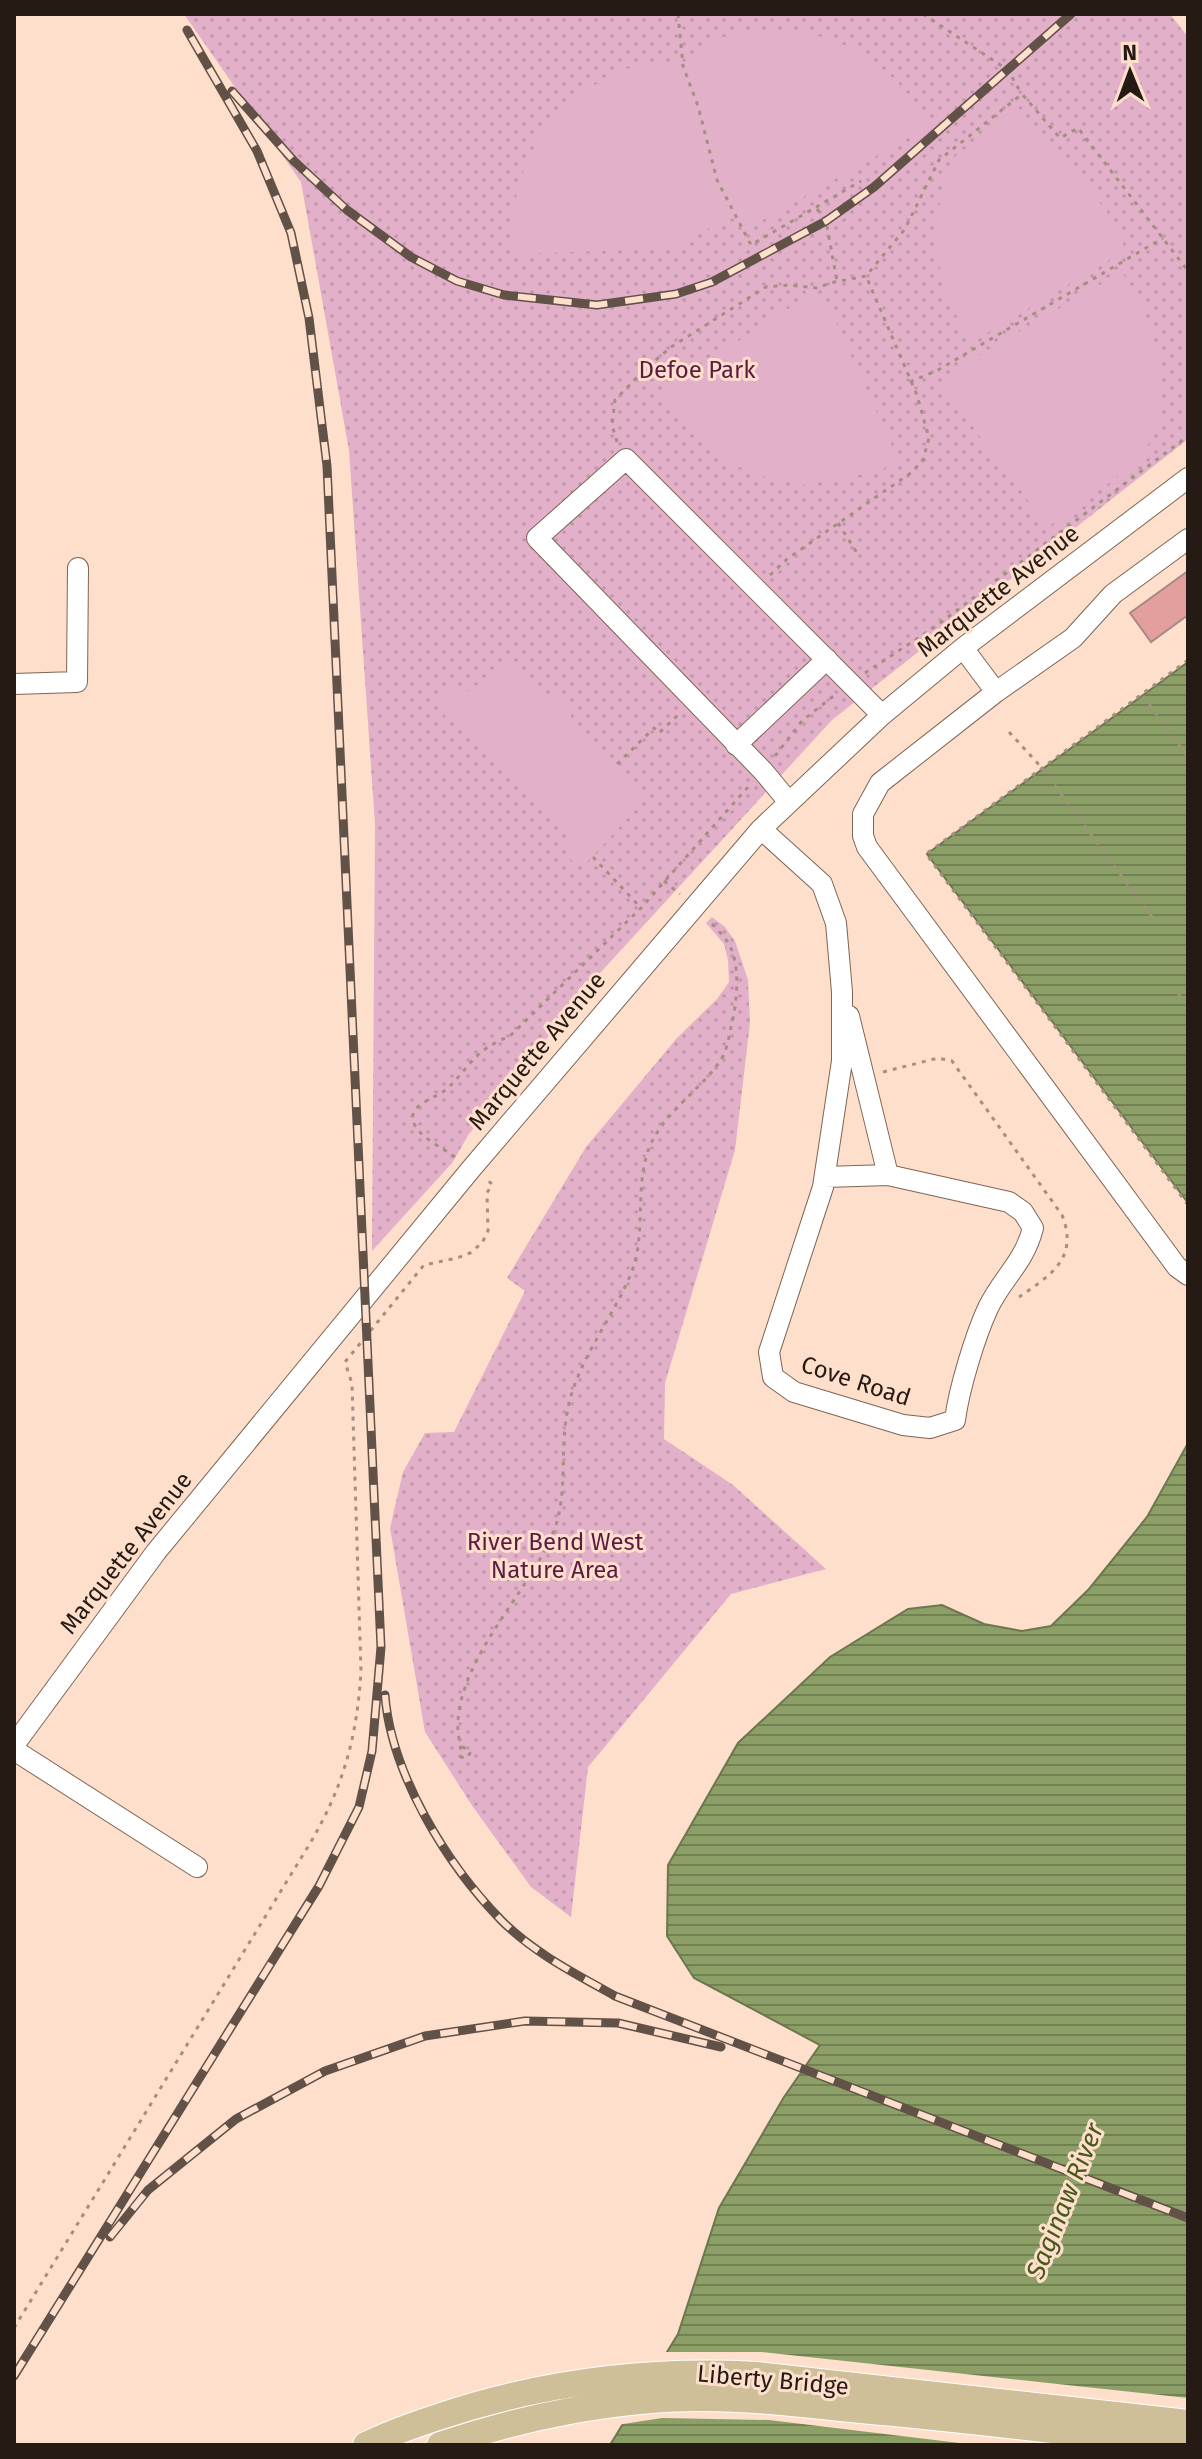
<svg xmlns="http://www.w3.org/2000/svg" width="1202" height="2459" font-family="'Fira Sans',sans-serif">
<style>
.grass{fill:url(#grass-dots)}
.pitch{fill:#e2b0c9}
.water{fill:url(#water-rules);stroke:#6d774d;stroke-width:2}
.pier{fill:#fddfcc}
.building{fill:#e39f9d;stroke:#aa8886;stroke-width:2}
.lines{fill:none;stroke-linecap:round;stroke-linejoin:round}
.minor-casing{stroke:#7f6554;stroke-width:22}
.major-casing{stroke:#fff;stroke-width:28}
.path{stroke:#a58f81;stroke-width:3;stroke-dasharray:4 6;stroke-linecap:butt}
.minor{stroke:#fff;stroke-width:20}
.major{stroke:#cebf98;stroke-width:26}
.rail-casing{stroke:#615147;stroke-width:9}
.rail{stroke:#fddfcc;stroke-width:6;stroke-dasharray:18;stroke-linecap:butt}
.labels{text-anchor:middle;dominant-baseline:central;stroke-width:6;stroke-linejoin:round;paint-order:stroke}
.park-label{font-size:24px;fill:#5f1a44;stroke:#fddfcc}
.street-label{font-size:24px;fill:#261b14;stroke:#fddfcc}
.water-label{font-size:26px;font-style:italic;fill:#48591b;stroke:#fddfcc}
</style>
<defs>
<pattern id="grass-dots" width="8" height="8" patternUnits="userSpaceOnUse" patternTransform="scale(2)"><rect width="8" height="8" fill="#e2b0c9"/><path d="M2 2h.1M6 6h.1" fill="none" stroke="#c297ac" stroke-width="1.8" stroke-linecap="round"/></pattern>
<pattern id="water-rules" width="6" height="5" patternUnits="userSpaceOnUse" patternTransform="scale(2)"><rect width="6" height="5" fill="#8c9f66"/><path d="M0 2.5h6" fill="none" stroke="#728153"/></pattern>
</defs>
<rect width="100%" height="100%" fill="#fddfcc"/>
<!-- grass -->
<path class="grass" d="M184,14h986l18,23v402l-356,281 -232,253 -131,161 -17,29 -80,88 3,-427 -26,-374 -48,-268z
M712,917l13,10 10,14 13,39 2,43 -15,127 -70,233 -1,56 69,46 93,84 -95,25 -143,173 -17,150 -40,-30 -58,-80 -48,-75 -35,-204 13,-56 22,-39 29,-1 71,-141 -18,-13 79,-131 91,-109 40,-39 12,-17 -1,-22 -4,-16 -18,-21z"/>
<!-- pitch -->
<path class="pitch" d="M749,31c14,0 29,-2 44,0 60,7 108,43 137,95l-187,105 -8,-16 -35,18 -14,15 -173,6c-4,-72 19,-130 82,-169 16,-10 38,-21 57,-22 10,0 21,2 31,3l24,-25z
M1017,106l89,104 20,40 -154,92 -26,-44 -11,-55 4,-36 12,-47z
M1122,272c33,49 63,140 14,188 -25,24 -60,46 -88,67l-103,-137 5,-18z
M809,295l18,7 71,157 -18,12 -75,14 -44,-9 -36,-15 -37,-31 -26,-39z
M509,656l39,41c17,-4 24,7 23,23l74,80 -57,61 -10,2 -6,-2 -8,-17 5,-10 -106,-113 -9,1 -9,-6 -4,-11 2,-9 9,-7 18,2z"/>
<!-- water -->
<path class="water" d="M1188,662v541l-261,-349z
M1188,1443v1002h-578l68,-111 41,-126 65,-111 36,-52 -126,-67 -27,-42 1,-71 70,-122 92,-86 78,-48 34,-4 42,19 38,7 29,-5 38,-37 58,-72z"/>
<!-- pier -->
<path class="pier" d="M662,2352h99l427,46v47h-212l-207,-25 -107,-2 -45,7z"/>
<!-- building -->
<path class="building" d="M1188,571v44l-37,27 -21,-29z"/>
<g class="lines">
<defs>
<path id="minor" d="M1188,539l-75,55 -40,44 -77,54 -116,91 -17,31v22l4,11 310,420 11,8
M963,648l33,44
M14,684l63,-2 1,-114
M736,745l91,-86
M788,801l-25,-30 -226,-233 89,-79 256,256
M761,829l61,55 14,39 6,69v69l-19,126 -54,165 4,25 21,15 109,33 27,3 25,-8c4,-31 20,-84 33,-112 15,-31 36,-45 45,-80l-10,-16 -14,-10 -121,-27 -63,2
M849,1016l39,159
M14,1745l142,-193 315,-383 290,-340 121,-114 81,-67 225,-170
M14,1750l183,117"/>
<path id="major" d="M366,2445c22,-11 45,-19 69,-27 103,-35 213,-49 322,-43l431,48
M440,2445c82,-28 175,-47 263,-47 53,0 105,7 158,12 105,9 210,22 315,35"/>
</defs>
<!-- minor casing -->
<use href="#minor" class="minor-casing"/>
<!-- major casing -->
<use href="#major" class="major-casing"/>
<!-- path -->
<path class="path" d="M678,14l5,52 15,40 19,74 34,65 110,-64
M923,14l85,56 13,23
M817,209l9,12 11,60
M910,382l28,-12 225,-132
M617,442l-5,-17 3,-25 29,-30 27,-23 95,-60 22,-2 30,3 12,-5 36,-7 39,-47 34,-69 83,-66 38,44 18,-10 110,143
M838,523l21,33
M770,575l17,-16 125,-87 11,-12 6,-22 -12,-43 -51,-119
M1188,660l-262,194 262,351
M865,673l71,-47 252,-190
M1143,696l45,61
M1009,732l33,36 110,149
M775,756l27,-35 34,-27
M617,764l37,-36 5,5 20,-19
M593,857l48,51
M664,881l16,13
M1178,993l10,13
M883,1072l55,-14 14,3 110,154c17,43 -11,60 -43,82
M455,1157c-12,-9 -39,-21 -42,-37 -3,-17 25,-22 35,-32 26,-26 24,-36 62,-52l131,-128 108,-122
M462,1747l6,2 2,4 -3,5 -6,-1c0,-12 -4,-23 -3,-36 4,-66 70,-128 95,-188 16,-39 6,-84 15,-125 10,-49 46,-91 64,-137 14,-37 3,-82 16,-120 13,-37 50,-58 72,-90 6,-8 9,-23 11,-34 6,-24 10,-60 -2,-83 -5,-8 -13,-16 -20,-23
M14,2328l295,-483c34,-57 48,-107 52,-174l-9,-287 -7,-22 79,-97 33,-7 13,-5 12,-10 6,-12 -1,-38 5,-9 -5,-4"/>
<!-- minor -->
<use href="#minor" class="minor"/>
<!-- major -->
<use href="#major" class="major"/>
<defs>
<path id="rail" d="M232,91l62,70 53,49 64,47 46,24 47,14 93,10 79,-11 36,-12 114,-61 48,-34 197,-173
M385,1695c6,79 62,170 117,226 32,32 74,53 113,75l573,222
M110,2237l38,-47 88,-71 89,-48 100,-35 100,-15 93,2 103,24
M14,2376l305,-490 40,-79 13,-56 9,-104 -54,-1181 -18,-148 -18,-85 -34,-82 -70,-121"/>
</defs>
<!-- rail casing -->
<use href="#rail" class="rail-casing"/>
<!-- rail -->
<use href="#rail" class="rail"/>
</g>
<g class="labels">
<!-- park labels -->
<g class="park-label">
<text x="697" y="370">Defoe Park</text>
<text x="555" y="1542">River Bend West<tspan x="555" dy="28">Nature Area</tspan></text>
</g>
<!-- street labels -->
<g class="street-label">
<text transform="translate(998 591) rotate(-38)">Marquette Avenue</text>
<text transform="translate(537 1051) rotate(-50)">Marquette Avenue</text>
<text transform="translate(856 1381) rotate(18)">Cove Road</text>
<text transform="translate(126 1553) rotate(-52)">Marquette Avenue</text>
<text transform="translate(773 2380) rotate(5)">Liberty Bridge</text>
</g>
<!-- water labels -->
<g class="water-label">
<text transform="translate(1065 2201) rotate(-68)">Saginaw River</text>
</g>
</g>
<!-- border -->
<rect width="1202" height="2459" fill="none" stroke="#261b14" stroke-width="32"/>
<!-- north arrow -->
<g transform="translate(1130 72) rotate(359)" stroke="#fddfcc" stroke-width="6" paint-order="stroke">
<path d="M0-6L14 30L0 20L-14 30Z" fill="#261b14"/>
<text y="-12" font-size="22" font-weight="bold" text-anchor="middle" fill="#261b14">N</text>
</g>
</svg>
